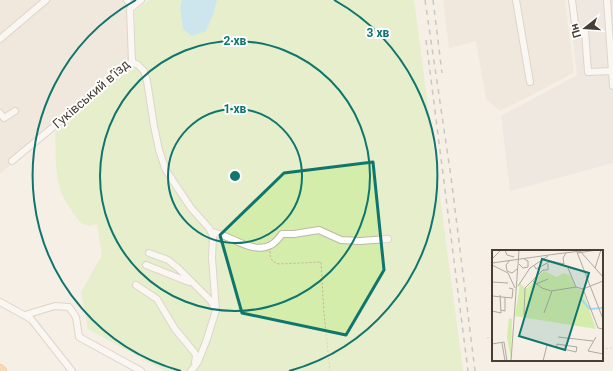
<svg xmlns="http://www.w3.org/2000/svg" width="613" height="371" font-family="Roboto,sans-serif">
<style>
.residential{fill:#e9e0d3}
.industrial{fill:#e7e0db}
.green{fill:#d5edab}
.water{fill:#9cdbf8}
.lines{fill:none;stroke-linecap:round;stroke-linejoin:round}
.minor-casing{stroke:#c1b6a7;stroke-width:8}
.highway-casing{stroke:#ed9228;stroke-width:10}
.path{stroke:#c4b097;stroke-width:1;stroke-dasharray:2 2;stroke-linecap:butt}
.minor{stroke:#fff;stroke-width:6}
.highway{stroke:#ffbe67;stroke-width:9}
.rail{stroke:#969696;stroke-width:1.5;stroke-dasharray:5 5;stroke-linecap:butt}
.marked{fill:none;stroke:#0f766e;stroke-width:3;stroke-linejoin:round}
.ring{fill:none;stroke:#0f766e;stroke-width:2}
.labels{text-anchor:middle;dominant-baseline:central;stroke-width:4;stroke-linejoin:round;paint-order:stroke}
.street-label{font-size:13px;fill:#483f34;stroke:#fff}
.inset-river{fill:none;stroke:#9cdbf8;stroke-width:2}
.inset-road{fill:none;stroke:#b0a99f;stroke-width:1}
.view{fill:#0f766e;fill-opacity:0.15;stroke:#0f766e;stroke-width:2}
.inset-edge{fill:none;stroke:#483f34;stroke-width:2}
.centre{fill:#0f766e;stroke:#fff;stroke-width:2}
.ring-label{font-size:12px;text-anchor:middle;font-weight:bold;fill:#0f766e;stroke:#fff;stroke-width:4;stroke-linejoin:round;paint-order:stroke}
</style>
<rect width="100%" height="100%" fill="#f5efe6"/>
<!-- residential -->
<path class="residential" d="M0,0h146l-14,12 1,51 -133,111z
M443,0h122l9,73 -74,38 -14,-12 -10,-58 -27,7z"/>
<!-- industrial -->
<path class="industrial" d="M568,0h45v163l-103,28 -9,-75 76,-41z"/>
<!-- green -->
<path class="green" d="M149,0h265l49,371h-298l-77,-42 -7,-37 21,-37 -5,-31 -8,2 -8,-3c-9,-11 -19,-24 -22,-38 -4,-17 -3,-36 -4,-53l80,-69v-52z"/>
<!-- water -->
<path class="water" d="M182,0h35l-4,15 -7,16 -14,5 -9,-7 -3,-21z"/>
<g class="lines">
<defs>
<path id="minor" d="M127,0l5,7
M516,0l14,82
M572,0l4,32 9,-1 3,41 24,-1
M607,0l6,86
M0,39l46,-39
M132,62l6,3 6,6 3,10 7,45 5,24 6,18 4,7 22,33 18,20 4,8 -1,22 4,52 -9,29 -9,23 -7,9
M0,113l4,5 11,-7
M12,161l120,-99 -2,-53 11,-9
M212,232c18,3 41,23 59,13 4,-2 8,-7 11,-11h12l25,-4 22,10 19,1 28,-2
M149,253l19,7 10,8 33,33 3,6
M146,265l43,17
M136,285l21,14 18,30 19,23 2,3 -1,8
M0,302l31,17 41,52
M25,315l30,-9 14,1 7,10 3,20 62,34"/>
<path id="highway" d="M0,369l2,2"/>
</defs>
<!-- minor casing -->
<use href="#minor" class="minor-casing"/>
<!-- highway casing -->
<use href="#highway" class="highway-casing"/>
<!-- path -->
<path class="path" d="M270,251c0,8 2,11 9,13l42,-2 3,52 6,57
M487,338l6,-1
M602,349l11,-1"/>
<!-- minor -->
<use href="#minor" class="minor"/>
<!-- highway -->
<use href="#highway" class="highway"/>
<!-- rail -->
<path class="rail" d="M425,0l26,177 24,194
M433,0l9,73
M426,40l42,331"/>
</g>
<!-- marked area -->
<path d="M0 0H613V371H0ZM373,162l11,108 -38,65 -104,-22 -22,-78 64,-62z" fill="#f5efe6" fill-opacity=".55" fill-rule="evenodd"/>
<path class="marked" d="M373,162l11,108 -38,65 -104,-22 -22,-78 64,-62z"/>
<!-- distance rings -->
<g class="ring">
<circle cx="235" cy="176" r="67"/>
<circle cx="235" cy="176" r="135"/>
<path d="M181 371A202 202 0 0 1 136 0M334 0A202 202 0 0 1 289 371"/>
</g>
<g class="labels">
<!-- street labels -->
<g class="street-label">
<text transform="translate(91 94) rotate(-41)">Гуківський в’їзд</text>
</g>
</g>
<!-- overview -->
<g transform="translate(492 250)">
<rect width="111" height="111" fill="#f5efe6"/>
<path d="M52,21l13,6 6,-4 7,2 6,13 6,2 14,39 -81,-13 5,-33 6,6zM17,68l3,1 -1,41 -4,-23z" fill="#d5edab"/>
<path class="inset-river" d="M90,50l8,9 13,-1"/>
<path class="inset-road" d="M13,0l2,5 7,2M88,1l23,26M85,2l26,67M85,3l20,-3M64,4l33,-4M0,9l9,-9M18,10l-4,5 1,6 5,2 5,-4M59,11l13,3 -1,-6 3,-5M0,13l64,-9M27,14l4,4 5,-1v-6l-4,-2M0,15l16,8 7,15M42,15l2,4 15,-8M76,18l8,19 7,2 15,39 5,1M103,18l6,-18M41,31l9,7 9,3 25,-4M0,32l16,1M44,34l12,-5M26,36l12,-18 18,-12M91,39l20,-8M0,46l20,2 1,-9 -4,-1M9,60l4,1v-14M0,61l9,2 -1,-18M52,63l8,-22M32,65l1,-27 18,-18h5v-6M66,87l35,4M104,87l-8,14 15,3M10,93l3,18M0,94l12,-2 3,19M19,111l8,-111M51,111l4,-16 29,7 1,-5 -20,-3v4"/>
<path class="view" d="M50,9l47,14 -24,77 -46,-14z"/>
<rect width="111" height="111" class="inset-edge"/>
</g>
<circle cx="235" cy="176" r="6" class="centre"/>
<g class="ring-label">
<text x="378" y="37">3 хв</text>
<text x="235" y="45">2 хв</text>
<text x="235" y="113">1 хв</text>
</g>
<!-- north arrow -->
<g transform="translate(585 28) rotate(253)" stroke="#ffffff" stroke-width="3" paint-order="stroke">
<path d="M0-3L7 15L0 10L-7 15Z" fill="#483f34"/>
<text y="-6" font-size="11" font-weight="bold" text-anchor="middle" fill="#483f34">Пн</text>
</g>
</svg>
